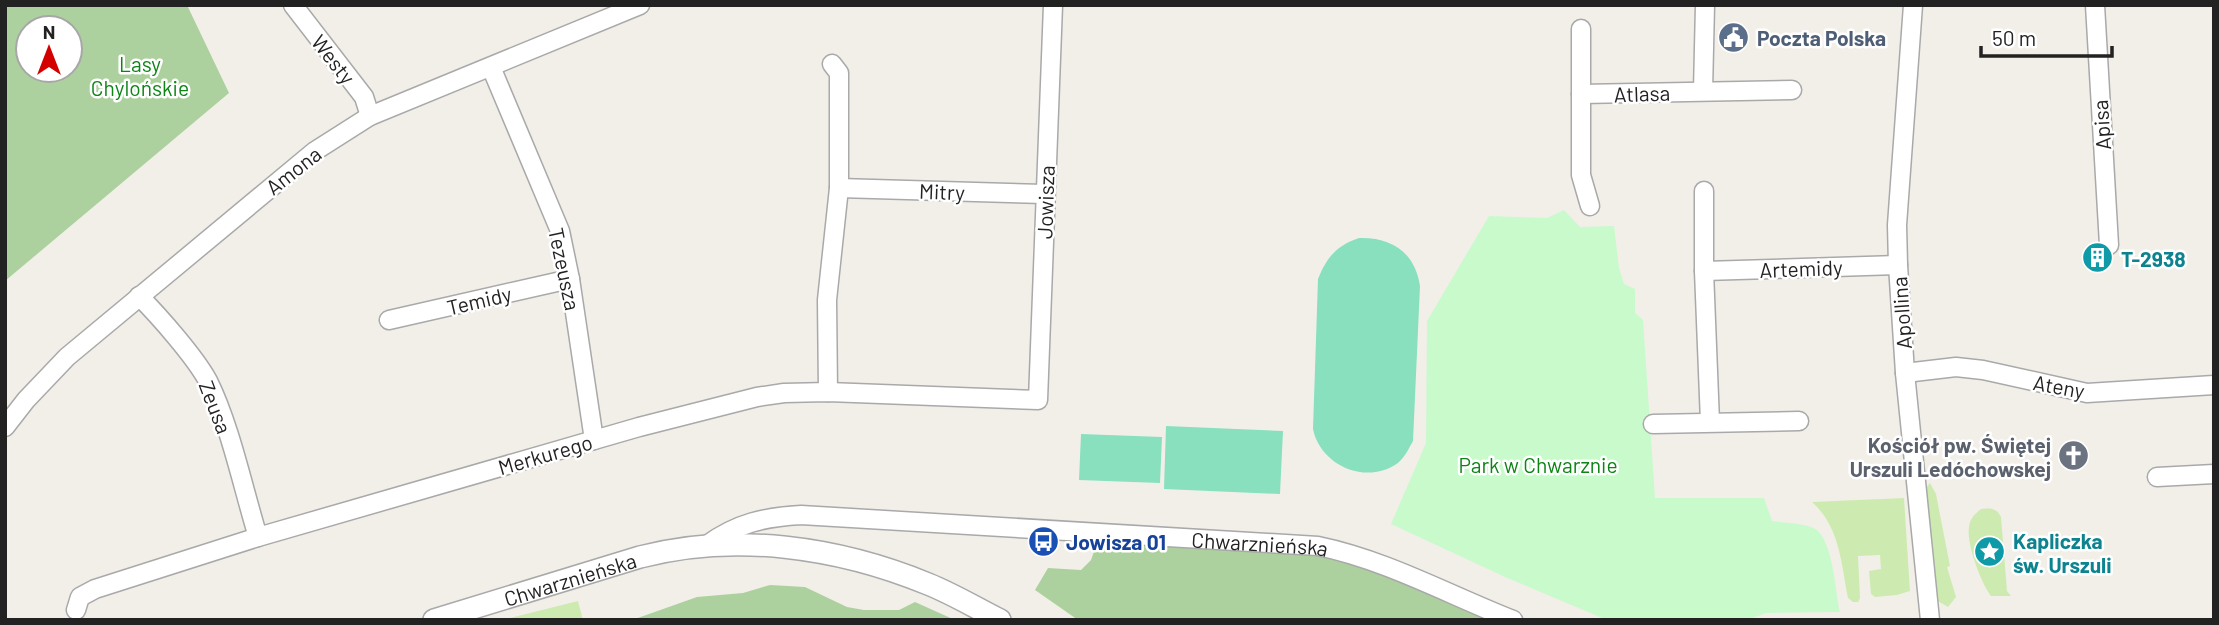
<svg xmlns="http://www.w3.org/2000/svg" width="2219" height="625" font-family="Barlow,sans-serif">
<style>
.grass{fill:#cdebb0}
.forest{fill:#add19e;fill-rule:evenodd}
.park{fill:#c8facc}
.pitch{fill:#88e0be}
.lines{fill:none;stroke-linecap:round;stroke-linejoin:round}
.minor-casing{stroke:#a9a9a9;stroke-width:21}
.tertiary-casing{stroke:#a9a9a9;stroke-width:24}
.minor{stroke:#fff;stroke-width:18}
.tertiary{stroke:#fff;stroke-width:21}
.labels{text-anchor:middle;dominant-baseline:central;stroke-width:5;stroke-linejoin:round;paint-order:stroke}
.service-label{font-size:21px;font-weight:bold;fill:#4e5e75;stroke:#fff;text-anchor:start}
.street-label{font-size:21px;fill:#222;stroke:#fff}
.park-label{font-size:21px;fill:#0c8416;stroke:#fff}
.culture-label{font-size:21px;font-weight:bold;fill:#0d838f;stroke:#fff;text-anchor:start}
.worship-label{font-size:21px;font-weight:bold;fill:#5b616d;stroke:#fff;text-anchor:end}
.transit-label{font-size:21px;font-weight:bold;fill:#164399;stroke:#fff;text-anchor:start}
</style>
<rect width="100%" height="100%" fill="#f2efe9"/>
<!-- grass -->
<path class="grass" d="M1930,483l6,11 14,72 -3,1 9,30 -8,10 -12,-7 -11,-111z
M1904,498l6,93 -13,4 -22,2 -4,-3 -2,-23 12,-2 -1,-14 -22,1 2,42 -2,4h-5l-5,-4c-7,-35 -8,-71 -36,-96z
M1981,509c9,-1 16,-1 20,8l6,74 4,5h-20c-10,-13 -25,-53 -22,-69 1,-9 6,-13 12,-18z
M578,601l5,19h-81z"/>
<!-- forest -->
<path class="forest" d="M5,5h182l42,88 -224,188zM28,28h42v42h-42z
M1097,543l218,10 42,10 134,57h-413l-43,-30 13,-22 33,2 10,-10z
M770,585l35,2 42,20 17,3h35l16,-8 40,18h-323l65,-23 46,-4z"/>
<!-- park -->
<path class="park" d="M1564,210l16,17 34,-1 5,42 5,16 11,5v24l8,7 12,178h109l8,23c13,2 27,2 39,6 22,6 24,64 29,85l-74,1 -19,7h-140l-102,-43 -114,-53 35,-81 1,-122 62,-105 58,2z"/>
<!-- pitch -->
<path class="pitch" d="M1359,238c32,-1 56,14 61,48l-7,155c-4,7 -8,16 -15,22 -32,23 -78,2 -85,-34l5,-150c9,-22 18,-33 41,-41z
M1166,426l117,5 -3,63 -116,-5z
M1081,434l81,3 -2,46 -81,-3z"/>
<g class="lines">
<defs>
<g id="minor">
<path d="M293,5l71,92 6,19"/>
<path d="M1913,5l-16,220 1,40 7,108 25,247"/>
<path d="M2095,5l14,240"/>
<path d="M1581,29v146l9,31"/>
<path d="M491,67l69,164 10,48 24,161"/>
<path d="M1703,91l2,-86"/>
<path d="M1581,94l211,-4"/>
<path d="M839,188l205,6"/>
<path d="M1704,191v80l6,151"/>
<path d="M1704,271l194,-6"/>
<path d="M139,296c20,20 56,61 69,85 22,44 35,107 50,156"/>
<path d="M389,320l181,-41"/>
<path d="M1905,373l51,-6 27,3 104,23 127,-8"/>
<path d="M828,392l-1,-92 12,-112v-115l-7,-9"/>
<path d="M1653,424l146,-3"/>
<path d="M5,427l21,-27 41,-43 248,-206 55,-35 270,-111"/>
<path d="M2157,477l57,-3"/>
<path id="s1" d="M707,545c30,-22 58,-28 94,-30l517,31c68,14 131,49 195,74"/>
<path d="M76,610l4,-13 15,-8 163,-52 381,-110 118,-30 27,-4 44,-1 210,8 15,-395"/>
</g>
<g id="tertiary">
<path id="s2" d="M434,620l206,-63c94,-25 198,-10 288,27 25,10 48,24 72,36"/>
</g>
</defs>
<!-- minor casing -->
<use href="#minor" class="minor-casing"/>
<!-- tertiary casing -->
<use href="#tertiary" class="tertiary-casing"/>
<!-- minor -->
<use href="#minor" class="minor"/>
<!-- tertiary -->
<use href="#tertiary" class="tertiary"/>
</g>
<!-- icons -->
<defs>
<symbol id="civic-disc" viewBox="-11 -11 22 22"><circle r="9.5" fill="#5c6f8a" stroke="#fff"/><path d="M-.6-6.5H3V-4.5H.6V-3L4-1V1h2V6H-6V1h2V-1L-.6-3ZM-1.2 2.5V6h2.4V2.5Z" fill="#fff"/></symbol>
<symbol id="building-disc" viewBox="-11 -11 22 22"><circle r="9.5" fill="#0f9aa8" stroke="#fff"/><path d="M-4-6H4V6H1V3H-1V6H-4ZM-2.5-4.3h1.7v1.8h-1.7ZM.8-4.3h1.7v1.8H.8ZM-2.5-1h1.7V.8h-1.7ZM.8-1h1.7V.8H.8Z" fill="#fff"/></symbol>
<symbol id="church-disc" viewBox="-11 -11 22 22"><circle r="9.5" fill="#6b7280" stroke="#fff"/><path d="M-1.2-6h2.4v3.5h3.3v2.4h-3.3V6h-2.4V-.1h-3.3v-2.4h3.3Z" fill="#fff"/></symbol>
<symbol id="bus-disc" viewBox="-11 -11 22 22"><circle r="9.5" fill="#1a4fb4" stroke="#fff"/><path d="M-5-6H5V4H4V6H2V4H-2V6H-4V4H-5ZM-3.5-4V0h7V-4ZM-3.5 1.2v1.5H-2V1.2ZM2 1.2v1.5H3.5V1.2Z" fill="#fff"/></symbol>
<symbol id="sight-disc" viewBox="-11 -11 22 22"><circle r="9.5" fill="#0f9aa8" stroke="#fff"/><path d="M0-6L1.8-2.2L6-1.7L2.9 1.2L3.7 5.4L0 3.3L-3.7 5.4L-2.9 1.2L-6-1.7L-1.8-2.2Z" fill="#fff"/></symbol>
</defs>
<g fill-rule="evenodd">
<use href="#civic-disc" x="1716" y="20" width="35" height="35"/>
<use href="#building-disc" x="2080" y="240" width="35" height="35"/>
<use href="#church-disc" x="2056" y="438" width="35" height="35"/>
<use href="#bus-disc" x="1026" y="524" width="35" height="35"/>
<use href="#sight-disc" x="1972" y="534" width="35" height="35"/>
</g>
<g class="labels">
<!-- service labels -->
<g class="service-label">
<text x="1757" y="37">Poczta Polska</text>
</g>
<!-- street labels -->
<g class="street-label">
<text transform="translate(334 59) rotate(52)">Westy</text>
<text transform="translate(1642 93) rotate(-2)">Atlasa</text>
<text transform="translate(2101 125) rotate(-94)">Apisa</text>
<text transform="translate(293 170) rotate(-38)">Amona</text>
<text transform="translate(942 191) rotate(2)">Mitry</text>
<text transform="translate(1045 202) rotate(-88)">Jowisza</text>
<text transform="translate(1801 268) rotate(-2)">Artemidy</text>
<text transform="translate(565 269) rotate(78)">Tezeusza</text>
<text transform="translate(479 300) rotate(-13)">Temidy</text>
<text transform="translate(1901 313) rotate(-94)">Apollina</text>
<text transform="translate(2059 386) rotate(10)">Ateny</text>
<text transform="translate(216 407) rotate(69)">Zeusa</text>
<text transform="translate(545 454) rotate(-16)">Merkurego</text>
<text stroke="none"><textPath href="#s1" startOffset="560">Chwarznieńska</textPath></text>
<text stroke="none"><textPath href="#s2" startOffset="142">Chwarznieńska</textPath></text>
</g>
<!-- park labels -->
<g class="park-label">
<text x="140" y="63">Lasy<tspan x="140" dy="24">Chylońskie</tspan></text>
<text x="1538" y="464">Park w Chwarznie</text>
</g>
<!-- culture labels -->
<g class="culture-label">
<text x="2121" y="258">T-2938</text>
<text x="2013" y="540">Kapliczka<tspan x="2013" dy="24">św. Urszuli</tspan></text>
</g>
<!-- worship labels -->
<g class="worship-label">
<text x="2051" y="444">Kościół pw. Świętej<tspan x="2051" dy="24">Urszuli Ledóchowskej</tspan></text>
</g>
<!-- transit labels -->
<g class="transit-label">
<text x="1066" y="541">Jowisza 01</text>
</g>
</g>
<!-- border -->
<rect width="2219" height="625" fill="none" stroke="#222222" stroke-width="14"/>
<!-- north arrow -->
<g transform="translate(49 49)"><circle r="33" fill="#ffffff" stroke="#a7a7a7" stroke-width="2"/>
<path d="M0-5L12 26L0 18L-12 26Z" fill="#d40000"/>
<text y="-10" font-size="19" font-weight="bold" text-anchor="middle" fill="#222222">N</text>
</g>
<!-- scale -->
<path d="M1981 46v10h131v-10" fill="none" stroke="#222222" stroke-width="3.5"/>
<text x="1992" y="46" font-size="21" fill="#222222" stroke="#ffffff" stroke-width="5" paint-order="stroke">50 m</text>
</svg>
